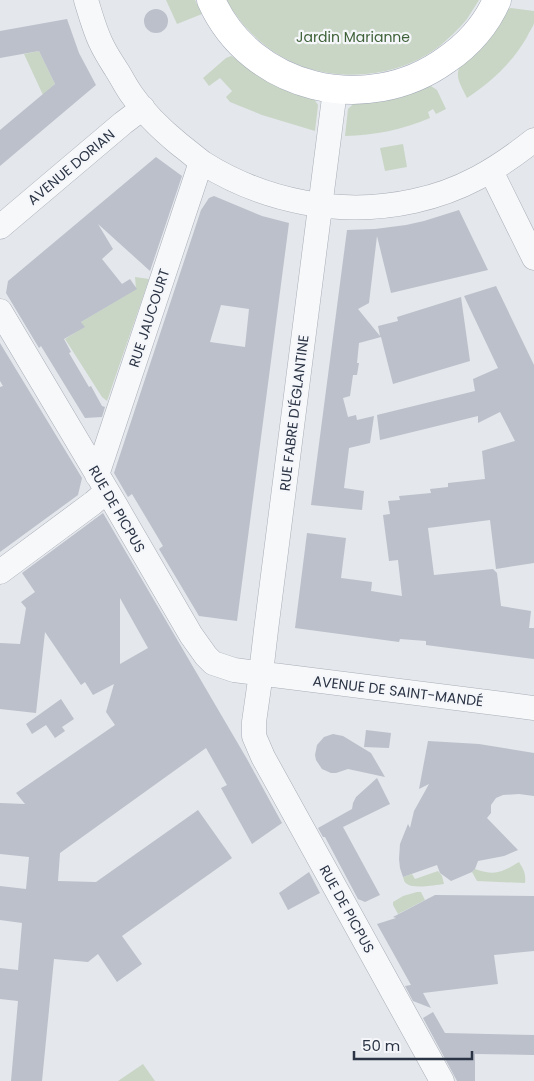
<svg xmlns="http://www.w3.org/2000/svg" width="534" height="1081" font-family="Poppins,sans-serif">
  <style>
    .green { fill: #c9d6c5 }
    .building { fill: #bbc0ca; fill-rule: evenodd }
    .lines { fill: none; stroke-linecap: round; stroke-linejoin: round }
    .minor-casing { stroke: #a9aeb7; stroke-width: 25 }
    .major-casing { stroke: #a3abb8; stroke-width: 29 }
    .minor { stroke: #f7f8fa; stroke-width: 24 }
    .major { stroke: #fff; stroke-width: 28 }
    .labels { text-anchor: middle; dominant-baseline: central; stroke-width: 4.5; stroke-linejoin: round; paint-order: stroke }
    .park-label { font-size: 14px; fill: #3f6138; stroke: #f4f6f9 }
    .street-label { font-size: 14px; fill: #2b3445; stroke: #f4f6f9 }
  </style>
  <rect width="100%" height="100%" fill="#e4e7ec"/>
  <path class="green" d="M 166,0 L 195,0 L 202,14 L 177,24 Z
    M 226,0 L 479,0 C 475,6 471,13 467,19 C 460,28 445,42 437,48 C 388,84 313,84 266,46 C 249,33 237,18 226,0 Z
    M 511,8 L 534,11 C 534,15 534,19 534,23 C 533,27 529,32 527,37 C 512,63 491,82 467,98 C 462,87 454,77 460,66 L 496,28 L 508,9 Z
    M 39,51 L 55,84 L 43,95 L 24,54 Z
    M 231,56 L 233,57 L 261,77 L 287,90 L 314,99 L 318,105 L 315,131 L 262,115 L 230,102 L 226,97 L 232,91 L 220,78 L 209,86 L 203,78 L 226,58 Z
    M 431,86 L 437,90 L 446,109 L 436,114 L 433,109 L 428,112 L 430,118 C 401,130 376,135 345,136 L 348,109 L 353,104 L 379,101 L 400,97 L 427,87 Z
    M 403,144 L 407,167 L 385,171 L 380,148 Z
    M 135,277 L 149,279 L 107,401 L 102,397 L 65,339 L 84,327 L 81,322 L 136,289 Z
    M 519,862 C 524,870 526,874 525,883 L 477,881 L 472,872 L 475,869 C 495,876 501,873 519,862 Z
    M 438,871 L 442,876 L 444,884 C 436,885 414,889 407,884 C 404,882 404,880 403,877 L 412,874 L 415,879 Z
    M 417,892 L 421,892 L 425,900 L 398,914 L 393,905 L 393,902 L 403,896 Z
    M 143,1064 L 155,1081 L 118,1081 Z"/>
  <path class="building" d="M144 21a12 12 0 1 1 24 0a12 12 0 1 1-24 0Z
    M 67,19 L 79,53 L 96,85 L 0,166 L 0,130 L 55,84 L 39,51 L 0,58 L 0,31 Z
    M 156,157 L 182,176 L 150,271 L 98,224 L 113,249 L 102,259 L 122,284 L 130,279 L 137,289 L 81,322 L 85,327 L 64,339 L 71,352 L 69,353 L 89,387 L 91,386 L 102,406 L 105,407 L 102,417 L 85,418 L 41,346 L 39,348 L 6,293 L 8,281 Z
    M 214,196 L 262,216 L 289,223 L 237,621 L 199,616 L 159,549 L 163,546 L 132,494 L 128,497 L 114,473 L 201,210 L 209,198 ZM 221,305 L 249,309 L 245,347 L 210,342 Z
    M 459,210 L 488,270 L 391,293 L 377,236 L 369,303 L 358,309 L 380,336 L 378,326 L 398,321 L 397,317 L 461,297 L 470,361 L 393,384 L 381,337 L 359,343 L 357,363 L 359,363 L 357,375 L 353,375 L 350,396 L 343,398 L 348,417 L 356,415 L 357,420 L 374,416 L 370,443 L 349,448 L 344,488 L 364,491 L 362,510 L 311,505 L 347,230 L 375,229 L 406,225 L 424,221 Z
    M 496,286 L 534,365 L 534,563 L 496,569 L 490,520 L 428,528 L 434,575 L 493,569 L 497,573 L 501,606 L 531,611 L 529,628 L 534,628 L 534,659 L 426,645 L 426,641 L 400,639 L 399,642 L 295,628 L 307,533 L 346,538 L 341,578 L 372,582 L 371,591 L 402,596 L 398,560 L 389,561 L 383,515 L 390,514 L 388,501 L 400,500 L 399,496 L 431,493 L 430,489 L 448,487 L 448,483 L 485,479 L 482,451 L 515,441 L 500,412 L 478,423 L 478,416 L 380,440 L 377,415 L 475,391 L 473,379 L 498,368 L 464,296 Z
    M 0,343 L 82,478 L 78,495 L 0,552 L 0,387 L 3,386 L 0,381 Z
    M 103,513 L 247,759 L 282,823 L 252,844 L 221,788 L 227,785 L 206,748 L 60,853 L 58,881 L 96,882 L 198,810 L 232,858 L 122,936 L 142,964 L 117,982 L 98,954 L 88,962 L 54,959 L 42,1081 L 11,1081 L 18,1001 L 0,999 L 0,968 L 18,970 L 22,923 L 0,920 L 0,886 L 26,889 L 29,857 L 0,854 L 0,803 L 25,804 L 16,793 L 115,725 L 106,712 L 114,684 L 93,695 L 85,682 L 81,685 L 45,632 L 36,713 L 0,709 L 0,643 L 20,644 L 26,608 L 21,602 L 35,592 L 22,573 ZM 120,598 L 148,648 L 120,664 Z
    M 61,699 L 74,719 L 62,727 L 65,731 L 55,738 L 46,725 L 32,734 L 26,724 Z
    M 366,730 L 391,733 L 389,748 L 364,747 Z
    M 333,734 L 343,736 L 371,753 L 385,777 L 348,769 L 336,773 L 331,773 L 322,769 L 316,760 L 315,755 L 317,745 L 324,737 Z
    M 428,741 L 479,744 L 534,753 L 534,796 L 519,794 L 503,795 L 496,798 L 491,805 L 491,813 L 487,818 L 518,850 L 504,856 L 478,861 L 475,869 L 472,872 L 451,881 L 440,873 L 437,865 L 403,877 L 400,868 L 399,859 L 400,844 L 408,824 L 410,828 L 414,811 L 429,784 L 419,789 Z
    M 377,778 L 390,804 L 343,827 L 380,895 L 365,902 L 358,899 L 325,837 L 323,837 L 318,828 L 352,809 L 353,803 L 356,797 Z
    M 309,872 L 320,893 L 288,910 L 279,893 Z
    M 435,895 L 534,896 L 534,951 L 494,955 L 498,984 L 423,993 L 431,1008 L 413,1001 L 405,986 L 411,985 L 377,924 L 396,918 L 393,917 Z
    M 433,1012 L 445,1033 L 534,1035 L 534,1055 L 475,1054 L 475,1081 L 457,1081 L 423,1018 Z"/>
  <g class="lines">
    <defs>
      <path id="minor" d="M 86,0 C 90,13 95,31 101,43 C 105,52 111,61 116,69 C 122,78 126,87 132,95 C 145,114 162,130 179,144 C 187,150 195,157 203,163 C 265,202 342,217 414,201 C 461,191 496,170 534,140
        M 335,90 L 266,630 L 261,673 L 254,722 L 254,736 L 263,757 L 442,1081
        M 491,171 L 534,258
        M 0,227 L 123,123 L 143,108
        M 0,311 L 116,506 L 191,635 L 206,656 L 213,663 L 234,670 L 534,708
        M 97,475 L 201,162
        M 0,572 L 93,503 L 107,491"/>
      <path id="major" d="M 211,0 C 251,90 367,117 446,60 C 468,45 486,25 497,0"/>
    </defs>
    <use href="#minor" class="minor-casing"/>
    <use href="#major" class="major-casing"/>
    <use href="#minor" class="minor"/>
    <use href="#major" class="major"/>
  </g>
  <g class="labels">
    <g class="park-label">
      <text x="353" y="37">Jardin Marianne</text>
    </g>
    <g class="street-label">
      <text transform="translate(71 167) rotate(-40)">AVENUE DORIAN</text>
      <text transform="translate(149 318) rotate(-72)">RUE JAUCOURT</text>
      <text transform="translate(294 413) rotate(-83)">RUE FABRE D'ÉGLANTINE</text>
      <text transform="translate(117 509) rotate(60)">RUE DE PICPUS</text>
      <text transform="translate(398 691) rotate(7)">AVENUE DE SAINT-MANDÉ</text>
      <text transform="translate(347 909) rotate(61)">RUE DE PICPUS</text>
    </g>
  </g>
  <path d="M354 1051v8h118v-8" fill="none" stroke="#2b3445" stroke-width="2.5"/>
  <text x="362" y="1051" font-size="15" fill="#2b3445" stroke="#f4f6f9" stroke-width="4" paint-order="stroke">50 m</text>
</svg>
